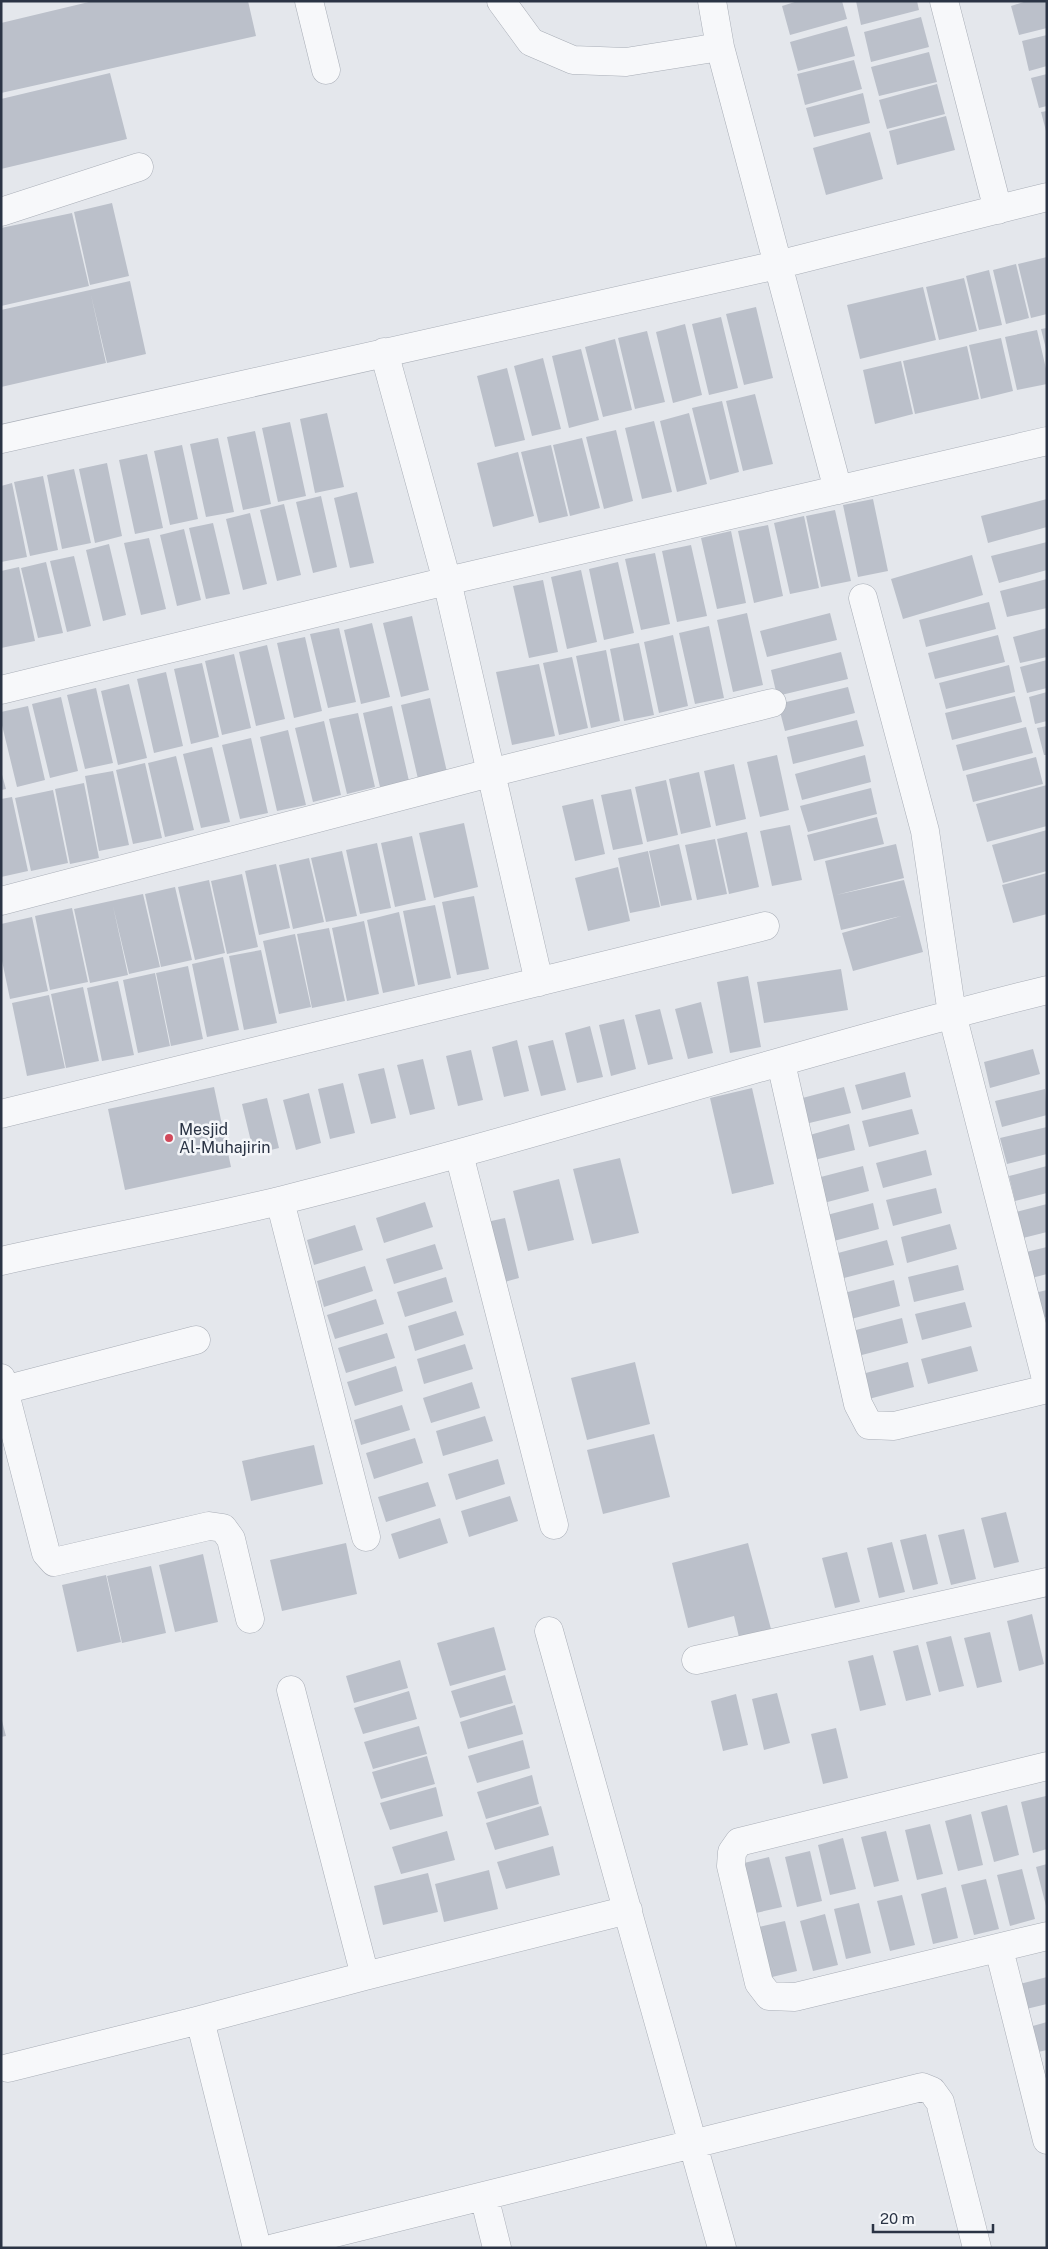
<svg xmlns="http://www.w3.org/2000/svg" width="1048" height="2249" font-family="'Public Sans',sans-serif">
  <style>
    .building { fill: #bbc0ca }
    .lines { fill: none; stroke-linecap: round; stroke-linejoin: round }
    .minor-casing { stroke: #a9aeb7; stroke-width: 29 }
    .minor { stroke: #f7f8fa; stroke-width: 28 }
    .poi-dot { fill: #d1495b; stroke: #f4f6f9; stroke-width: 2 }
    .labels { text-anchor: middle; dominant-baseline: central; stroke-width: 5; stroke-linejoin: round; paint-order: stroke }
    .poi-label { font-size: 16px; fill: #2b3445; stroke: #f4f6f9; text-anchor: start }
  </style>
  <rect width="100%" height="100%" fill="#e4e7ec"/>
  <path class="building" d="M 93,1 L 248,1 L 256,36 L 1,93 L 1,23 Z
    M 798,1 L 842,1 L 847,19 L 790,35 L 782,6 Z
    M 856,1 L 917,1 L 919,10 L 861,25 Z
    M 1027,1 L 1047,1 L 1047,28 L 1019,35 L 1011,6 Z
    M 921,17 L 929,47 L 871,62 L 864,32 Z
    M 847,26 L 855,56 L 798,71 L 790,42 Z
    M 1047,35 L 1047,66 L 1029,71 L 1022,41 Z
    M 929,52 L 937,82 L 879,96 L 871,67 Z
    M 854,60 L 862,89 L 805,105 L 797,74 Z
    M 110,73 L 127,139 L 1,169 L 1,99 Z
    M 1047,74 L 1047,106 L 1039,108 L 1031,78 Z
    M 937,84 L 945,114 L 887,129 L 879,100 Z
    M 863,93 L 870,123 L 814,137 L 806,108 Z
    M 1047,111 L 1047,131 L 1046,131 L 1041,112 Z
    M 946,116 L 955,150 L 897,165 L 889,131 Z
    M 870,132 L 883,179 L 826,195 L 813,148 Z
    M 112,203 L 129,276 L 90,285 L 74,212 Z
    M 72,213 L 89,286 L 1,306 L 1,228 Z
    M 1047,257 L 1047,314 L 1031,318 L 1018,264 Z
    M 1016,264 L 1029,318 L 1006,324 L 993,270 Z
    M 989,270 L 1002,325 L 979,330 L 966,276 Z
    M 964,278 L 977,331 L 939,340 L 926,287 Z
    M 130,281 L 146,354 L 107,363 L 91,295 L 106,363 L 1,387 L 1,310 Z
    M 923,287 L 936,340 L 860,359 L 847,305 Z
    M 756,307 L 773,378 L 744,385 L 726,314 Z
    M 721,317 L 738,388 L 709,395 L 692,324 Z
    M 685,324 L 702,395 L 673,403 L 656,332 Z
    M 1047,328 L 1047,349 L 1046,349 L 1041,329 Z
    M 1037,330 L 1047,373 L 1047,384 L 1017,390 L 1005,337 Z
    M 647,331 L 665,402 L 635,409 L 618,338 Z
    M 1001,338 L 1013,391 L 981,399 L 969,345 Z
    M 615,339 L 632,410 L 603,417 L 585,347 Z
    M 967,346 L 979,399 L 915,414 L 903,361 Z
    M 581,349 L 599,420 L 569,428 L 552,356 Z
    M 543,358 L 561,429 L 532,436 L 514,366 Z
    M 901,361 L 913,414 L 875,424 L 863,370 Z
    M 507,368 L 525,440 L 495,447 L 477,376 Z
    M 755,394 L 773,464 L 743,471 L 726,401 Z
    M 722,401 L 739,472 L 710,480 L 692,408 Z
    M 327,413 L 344,487 L 315,493 L 300,419 Z
    M 689,413 L 707,484 L 677,492 L 660,421 Z
    M 654,421 L 672,492 L 642,499 L 625,428 Z
    M 290,422 L 306,496 L 278,502 L 262,428 Z
    M 616,430 L 633,501 L 604,509 L 586,437 Z
    M 255,431 L 271,504 L 243,510 L 227,437 Z
    M 218,438 L 234,512 L 206,517 L 190,444 Z
    M 582,438 L 600,508 L 570,516 L 553,445 Z
    M 182,445 L 198,519 L 170,525 L 154,451 Z
    M 551,445 L 568,516 L 539,523 L 521,452 Z
    M 518,452 L 534,516 L 493,527 L 477,463 Z
    M 147,454 L 163,528 L 135,534 L 119,460 Z
    M 107,463 L 122,536 L 95,543 L 79,469 Z
    M 74,469 L 91,543 L 62,549 L 47,475 Z
    M 43,476 L 58,550 L 30,556 L 14,482 Z
    M 12,483 L 27,557 L 1,562 L 1,486 Z
    M 357,492 L 374,563 L 350,568 L 334,498 Z
    M 321,496 L 337,567 L 313,573 L 296,502 Z
    M 873,499 L 888,571 L 858,577 L 843,505 Z
    M 1047,499 L 1047,527 L 988,543 L 981,516 Z
    M 284,504 L 301,575 L 277,581 L 260,510 Z
    M 835,510 L 851,581 L 821,587 L 806,516 Z
    M 250,513 L 267,584 L 243,590 L 226,519 Z
    M 804,516 L 819,588 L 790,594 L 774,523 Z
    M 213,523 L 230,594 L 206,599 L 189,528 Z
    M 768,525 L 783,596 L 754,603 L 738,531 Z
    M 184,529 L 201,600 L 177,606 L 160,535 Z
    M 731,531 L 746,603 L 717,609 L 701,538 Z
    M 149,538 L 166,609 L 141,615 L 124,543 Z
    M 1047,542 L 1047,570 L 999,583 L 991,556 Z
    M 109,544 L 126,615 L 103,621 L 86,550 Z
    M 691,545 L 707,616 L 677,622 L 662,551 Z
    M 655,553 L 670,624 L 641,630 L 625,559 Z
    M 972,555 L 983,595 L 903,619 L 891,579 Z
    M 74,556 L 91,626 L 67,632 L 50,561 Z
    M 46,562 L 63,633 L 38,638 L 21,568 Z
    M 618,562 L 634,633 L 604,640 L 589,569 Z
    M 19,567 L 35,641 L 1,648 L 1,571 Z
    M 581,570 L 597,642 L 567,649 L 551,577 Z
    M 1047,579 L 1047,608 L 1007,617 L 1000,591 Z
    M 543,580 L 558,652 L 529,658 L 513,586 Z
    M 989,602 L 996,629 L 926,647 L 919,620 Z
    M 747,613 L 763,685 L 733,692 L 717,620 Z
    M 830,613 L 837,640 L 767,657 L 760,631 Z
    M 412,616 L 429,690 L 401,697 L 383,623 Z
    M 372,623 L 390,697 L 361,704 L 344,630 Z
    M 709,626 L 724,698 L 695,704 L 679,633 Z
    M 339,628 L 356,702 L 328,708 L 310,634 Z
    M 1047,628 L 1047,657 L 1020,663 L 1013,637 Z
    M 673,635 L 688,706 L 659,713 L 644,642 Z
    M 998,635 L 1005,662 L 935,679 L 928,653 Z
    M 305,637 L 322,711 L 294,718 L 277,643 Z
    M 639,643 L 654,715 L 624,721 L 610,649 Z
    M 267,645 L 285,719 L 256,726 L 239,652 Z
    M 606,650 L 620,721 L 591,728 L 576,656 Z
    M 841,652 L 848,679 L 777,696 L 771,670 Z
    M 234,654 L 251,728 L 222,735 L 205,661 Z
    M 572,657 L 588,728 L 559,735 L 543,663 Z
    M 1047,660 L 1047,688 L 1027,693 L 1020,667 Z
    M 202,663 L 219,737 L 191,744 L 174,669 Z
    M 539,664 L 555,736 L 512,745 L 496,672 Z
    M 1009,665 L 1015,692 L 946,709 L 939,683 Z
    M 166,672 L 183,746 L 154,753 L 137,679 Z
    M 129,684 L 147,758 L 118,765 L 101,691 Z
    M 848,687 L 855,713 L 785,731 L 778,704 Z
    M 96,688 L 113,763 L 85,769 L 67,695 Z
    M 1047,692 L 1047,721 L 1035,724 L 1029,697 Z
    M 1015,696 L 1022,722 L 952,740 L 945,713 Z
    M 61,697 L 78,771 L 50,778 L 32,704 Z
    M 430,698 L 447,772 L 418,779 L 401,705 Z
    M 28,706 L 45,780 L 17,787 L 1,721 L 1,712 Z
    M 392,706 L 409,781 L 380,787 L 363,713 Z
    M 358,713 L 375,787 L 347,794 L 329,719 Z
    M 857,720 L 864,746 L 793,764 L 787,737 Z
    M 324,721 L 341,795 L 313,802 L 295,728 Z
    M 1047,726 L 1047,755 L 1044,755 L 1037,728 Z
    M 1026,727 L 1033,753 L 963,771 L 956,745 Z
    M 288,730 L 306,805 L 277,811 L 260,737 Z
    M 251,738 L 268,813 L 240,819 L 222,745 Z
    M 212,747 L 230,822 L 201,828 L 183,754 Z
    M 777,755 L 789,810 L 760,817 L 747,762 Z
    M 865,755 L 871,782 L 802,800 L 795,774 Z
    M 176,756 L 194,830 L 165,837 L 148,763 Z
    M 1036,757 L 1043,784 L 973,802 L 966,775 Z
    M 145,763 L 162,838 L 133,844 L 116,770 Z
    M 734,764 L 746,819 L 716,826 L 704,771 Z
    M 1,771 L 6,789 L 1,790 Z
    M 113,771 L 129,845 L 99,851 L 85,776 Z
    M 699,772 L 711,827 L 681,834 L 669,779 Z
    M 666,780 L 678,835 L 647,842 L 635,787 Z
    M 84,783 L 99,858 L 70,864 L 55,789 Z
    M 1047,785 L 1047,826 L 987,842 L 976,804 Z
    M 871,788 L 877,814 L 808,832 L 800,806 Z
    M 631,789 L 643,844 L 613,850 L 601,795 Z
    M 53,790 L 68,863 L 31,871 L 15,798 Z
    M 12,797 L 28,871 L 1,877 L 1,799 Z
    M 593,799 L 605,854 L 575,861 L 562,806 Z
    M 877,817 L 884,844 L 814,861 L 807,835 Z
    M 464,823 L 478,887 L 434,898 L 419,833 Z
    M 790,825 L 802,880 L 772,886 L 760,831 Z
    M 1047,830 L 1047,871 L 1003,883 L 992,845 Z
    M 747,832 L 759,887 L 729,894 L 717,839 Z
    M 412,836 L 426,900 L 395,907 L 381,843 Z
    M 715,839 L 727,894 L 697,900 L 685,845 Z
    M 377,843 L 391,908 L 360,914 L 346,850 Z
    M 679,844 L 692,900 L 661,906 L 649,851 Z
    M 896,844 L 904,878 L 836,895 L 904,880 L 923,952 L 853,971 L 842,933 L 901,916 L 841,930 L 825,861 Z
    M 342,851 L 357,916 L 326,922 L 311,858 Z
    M 648,851 L 660,907 L 630,913 L 618,858 Z
    M 309,858 L 324,922 L 293,929 L 279,865 Z
    M 276,864 L 290,928 L 259,935 L 245,871 Z
    M 618,867 L 630,921 L 588,931 L 575,878 Z
    M 1047,873 L 1047,914 L 1013,923 L 1002,885 Z
    M 242,874 L 258,947 L 227,954 L 211,881 Z
    M 209,880 L 225,953 L 195,960 L 178,887 Z
    M 175,887 L 192,960 L 161,967 L 145,894 Z
    M 143,894 L 160,967 L 129,974 L 113,906 L 128,975 L 90,983 L 74,909 Z
    M 474,896 L 489,969 L 457,975 L 442,902 Z
    M 435,905 L 451,978 L 418,985 L 403,911 Z
    M 72,908 L 88,982 L 50,990 L 35,916 Z
    M 399,912 L 415,986 L 383,993 L 367,920 Z
    M 32,917 L 48,991 L 10,999 L 1,956 L 1,924 Z
    M 364,921 L 379,994 L 347,1001 L 332,928 Z
    M 329,928 L 345,1001 L 312,1008 L 297,934 Z
    M 295,934 L 311,1007 L 279,1014 L 263,941 Z
    M 261,950 L 277,1023 L 244,1030 L 229,956 Z
    M 223,957 L 239,1030 L 207,1037 L 192,964 Z
    M 188,966 L 203,1039 L 171,1046 L 156,973 Z
    M 841,969 L 848,1010 L 764,1023 L 757,982 Z
    M 155,973 L 170,1046 L 138,1053 L 123,980 Z
    M 748,976 L 761,1047 L 730,1053 L 717,982 Z
    M 118,981 L 134,1055 L 102,1061 L 87,988 Z
    M 83,987 L 99,1061 L 66,1068 L 51,994 Z
    M 49,995 L 65,1068 L 27,1076 L 12,1003 Z
    M 701,1002 L 713,1053 L 688,1059 L 675,1009 Z
    M 660,1009 L 673,1059 L 648,1065 L 635,1015 Z
    M 624,1019 L 636,1069 L 611,1076 L 599,1025 Z
    M 590,1026 L 603,1077 L 577,1083 L 565,1033 Z
    M 517,1040 L 529,1091 L 504,1097 L 492,1047 Z
    M 553,1040 L 566,1090 L 541,1096 L 528,1046 Z
    M 1033,1049 L 1040,1074 L 990,1088 L 984,1062 Z
    M 471,1050 L 483,1100 L 458,1106 L 446,1056 Z
    M 423,1059 L 435,1109 L 410,1115 L 397,1065 Z
    M 384,1068 L 396,1118 L 371,1124 L 358,1074 Z
    M 905,1072 L 911,1097 L 862,1110 L 855,1085 Z
    M 343,1083 L 355,1133 L 330,1139 L 318,1089 Z
    M 214,1087 L 231,1167 L 125,1190 L 108,1109 Z
    M 844,1087 L 851,1113 L 801,1125 L 795,1100 Z
    M 752,1088 L 774,1184 L 732,1194 L 710,1098 Z
    M 1045,1089 L 1047,1115 L 1002,1127 L 995,1101 Z
    M 309,1093 L 321,1143 L 296,1150 L 283,1100 Z
    M 267,1098 L 279,1148 L 254,1154 L 242,1104 Z
    M 912,1109 L 919,1134 L 869,1147 L 862,1121 Z
    M 849,1124 L 855,1150 L 806,1162 L 799,1138 Z
    M 1047,1127 L 1047,1154 L 1007,1164 L 1000,1138 Z
    M 926,1150 L 932,1175 L 883,1188 L 876,1163 Z
    M 620,1158 L 639,1233 L 592,1244 L 573,1169 Z
    M 863,1166 L 869,1191 L 820,1204 L 813,1179 Z
    M 1047,1166 L 1047,1193 L 1015,1201 L 1009,1176 Z
    M 559,1179 L 574,1240 L 528,1251 L 513,1191 Z
    M 936,1188 L 942,1213 L 893,1226 L 886,1200 Z
    M 425,1202 L 433,1227 L 384,1243 L 376,1218 Z
    M 873,1203 L 879,1229 L 830,1242 L 823,1216 Z
    M 1047,1204 L 1047,1232 L 1019,1239 L 1012,1213 Z
    M 505,1218 L 519,1278 L 497,1284 L 482,1223 Z
    M 950,1224 L 957,1249 L 907,1263 L 901,1237 Z
    M 355,1225 L 363,1250 L 314,1265 L 307,1240 Z
    M 887,1240 L 894,1265 L 844,1278 L 838,1253 Z
    M 435,1244 L 443,1269 L 394,1284 L 386,1259 Z
    M 1047,1247 L 1047,1274 L 1028,1279 L 1022,1253 Z
    M 958,1265 L 964,1290 L 914,1302 L 908,1277 Z
    M 365,1266 L 373,1291 L 324,1307 L 317,1281 Z
    M 446,1277 L 453,1302 L 405,1317 L 397,1292 Z
    M 894,1280 L 900,1306 L 851,1319 L 844,1293 Z
    M 1047,1290 L 1047,1317 L 1037,1319 L 1030,1294 Z
    M 376,1299 L 384,1324 L 335,1339 L 327,1315 Z
    M 965,1302 L 972,1327 L 922,1340 L 915,1314 Z
    M 456,1311 L 464,1335 L 415,1351 L 408,1326 Z
    M 902,1318 L 908,1343 L 858,1356 L 852,1331 Z
    M 387,1333 L 395,1358 L 346,1373 L 338,1348 Z
    M 465,1344 L 473,1369 L 424,1384 L 417,1359 Z
    M 971,1346 L 978,1371 L 928,1384 L 921,1359 Z
    M 635,1362 L 650,1424 L 587,1440 L 571,1378 Z
    M 908,1362 L 914,1387 L 865,1400 L 858,1375 Z
    M 396,1366 L 403,1391 L 355,1406 L 347,1382 Z
    M 472,1382 L 480,1408 L 431,1423 L 423,1398 Z
    M 402,1405 L 410,1430 L 361,1445 L 354,1420 Z
    M 485,1416 L 493,1441 L 443,1456 L 436,1431 Z
    M 654,1434 L 670,1497 L 603,1514 L 587,1450 Z
    M 415,1438 L 423,1463 L 374,1479 L 366,1453 Z
    M 314,1445 L 323,1484 L 251,1501 L 242,1461 Z
    M 498,1459 L 505,1484 L 456,1500 L 448,1474 Z
    M 428,1482 L 436,1506 L 386,1522 L 378,1497 Z
    M 510,1496 L 518,1521 L 469,1537 L 461,1511 Z
    M 1006,1512 L 1019,1562 L 994,1568 L 981,1518 Z
    M 440,1518 L 448,1543 L 399,1559 L 391,1534 Z
    M 964,1529 L 976,1579 L 951,1585 L 938,1535 Z
    M 926,1534 L 938,1584 L 913,1590 L 900,1540 Z
    M 892,1542 L 905,1592 L 879,1598 L 867,1548 Z
    M 346,1543 L 357,1594 L 282,1611 L 270,1560 Z
    M 748,1543 L 771,1629 L 739,1637 L 734,1616 L 688,1628 L 672,1563 Z
    M 847,1552 L 860,1602 L 835,1608 L 822,1558 Z
    M 203,1554 L 218,1622 L 175,1632 L 159,1565 Z
    M 151,1566 L 166,1633 L 122,1643 L 107,1576 Z
    M 106,1575 L 121,1642 L 77,1652 L 62,1585 Z
    M 1032,1614 L 1044,1664 L 1019,1671 L 1007,1621 Z
    M 494,1627 L 506,1670 L 450,1686 L 437,1643 Z
    M 990,1632 L 1002,1682 L 977,1688 L 964,1638 Z
    M 951,1636 L 964,1686 L 939,1692 L 926,1642 Z
    M 918,1645 L 931,1695 L 906,1701 L 893,1651 Z
    M 873,1655 L 886,1705 L 860,1711 L 848,1661 Z
    M 400,1660 L 408,1688 L 354,1703 L 346,1676 Z
    M 505,1675 L 513,1703 L 460,1718 L 451,1691 Z
    M 409,1691 L 417,1719 L 363,1734 L 354,1708 Z
    M 777,1693 L 790,1743 L 764,1750 L 752,1699 Z
    M 736,1694 L 748,1745 L 723,1751 L 711,1701 Z
    M 515,1705 L 523,1734 L 468,1749 L 460,1722 Z
    M 1,1717 L 6,1736 L 1,1737 Z
    M 419,1726 L 427,1754 L 373,1769 L 364,1742 Z
    M 836,1728 L 848,1778 L 823,1784 L 811,1734 Z
    M 523,1740 L 530,1768 L 477,1783 L 468,1756 Z
    M 427,1756 L 435,1784 L 381,1799 L 372,1772 Z
    M 532,1775 L 539,1804 L 486,1819 L 477,1792 Z
    M 436,1787 L 443,1816 L 390,1830 L 380,1803 Z
    M 1046,1796 L 1047,1849 L 1033,1853 L 1021,1802 Z
    M 1007,1805 L 1019,1855 L 994,1862 L 981,1812 Z
    M 541,1806 L 549,1835 L 495,1850 L 486,1823 Z
    M 971,1814 L 983,1865 L 958,1871 L 945,1821 Z
    M 930,1824 L 943,1874 L 917,1880 L 905,1830 Z
    M 447,1831 L 455,1860 L 401,1874 L 392,1847 Z
    M 886,1831 L 899,1881 L 874,1887 L 861,1837 Z
    M 843,1838 L 856,1889 L 830,1895 L 818,1845 Z
    M 553,1846 L 560,1875 L 506,1889 L 497,1862 Z
    M 810,1851 L 822,1901 L 797,1907 L 785,1857 Z
    M 769,1857 L 782,1907 L 756,1913 L 744,1863 Z
    M 1047,1864 L 1047,1905 L 1046,1906 L 1036,1867 Z
    M 1022,1869 L 1035,1919 L 1010,1926 L 997,1875 Z
    M 489,1870 L 498,1909 L 444,1922 L 435,1884 Z
    M 428,1873 L 438,1912 L 383,1925 L 374,1886 Z
    M 986,1879 L 999,1929 L 974,1935 L 961,1885 Z
    M 946,1887 L 958,1938 L 933,1944 L 921,1894 Z
    M 902,1895 L 915,1945 L 890,1951 L 877,1901 Z
    M 859,1903 L 871,1953 L 846,1959 L 834,1909 Z
    M 825,1914 L 838,1965 L 813,1971 L 800,1921 Z
    M 785,1921 L 797,1971 L 772,1977 L 759,1927 Z
    M 1047,1977 L 1047,2004 L 1018,2011 L 1012,1986 Z
    M 1047,2022 L 1047,2050 L 1029,2054 L 1022,2029 Z"/>
  <g class="lines">
    <defs>
      <path id="minor" d="M 309,1 L 326,70
        M 501,1 L 531,42 L 573,60 L 626,62 L 720,47 L 838,490
        M 712,1 L 720,47
        M 944,1 L 998,210
        M 1,212 L 139,167
        M 384,352 L 447,581 L 539,982
        M 1,439 L 777,265 L 1047,197
        M 863,598 L 925,831 L 952,1014 L 1047,1383
        M 1,690 L 447,581 L 1047,441
        M 1,901 L 490,773 L 772,703
        M 781,1063 L 858,1404 L 869,1425 L 894,1426 L 1047,1389
        M 1,1114 L 765,926
        M 459,1154 L 554,1525
        M 280,1201 L 366,1537
        M 1,1261 C 95,1240 190,1223 283,1200 C 539,1136 790,1054 1047,990
        M 1,1378 L 46,1553 L 54,1562 L 209,1526 L 223,1528 L 231,1539 L 250,1619
        M 4,1390 L 196,1340
        M 549,1631 L 722,2248
        M 696,1660 L 1047,1582
        M 291,1690 L 365,1976
        M 1047,1766 L 739,1842 L 732,1852 L 731,1866 L 759,1983 L 769,1996 L 795,1997 L 1047,1936
        M 999,1949 L 1047,2140
        M 200,2020 L 365,1976 L 628,1910
        M 8,2068 L 200,2020 L 257,2248
        M 484,2196 L 497,2248
        M 274,2248 L 922,2087 L 932,2091 L 940,2102 L 977,2248"/>
    </defs>
    <use href="#minor" class="minor-casing"/>
    <use href="#minor" class="minor"/>
  </g>
  <circle class="poi-dot" cx="169" cy="1138" r="5"/>
  <g class="labels">
    <g class="poi-label">
      <text x="179" y="1129">Mesjid<tspan x="179" dy="18">Al-Muhajirin</tspan></text>
    </g>
  </g>
  <rect width="1048" height="2249" fill="none" stroke="#2b3445" stroke-width="5"/>
  <path d="M873 2224v8h120v-8" fill="none" stroke="#2b3445" stroke-width="2.5"/>
  <text x="880" y="2224" font-size="15" fill="#2b3445" stroke="#f4f6f9" stroke-width="4" paint-order="stroke">20 m</text>
</svg>
